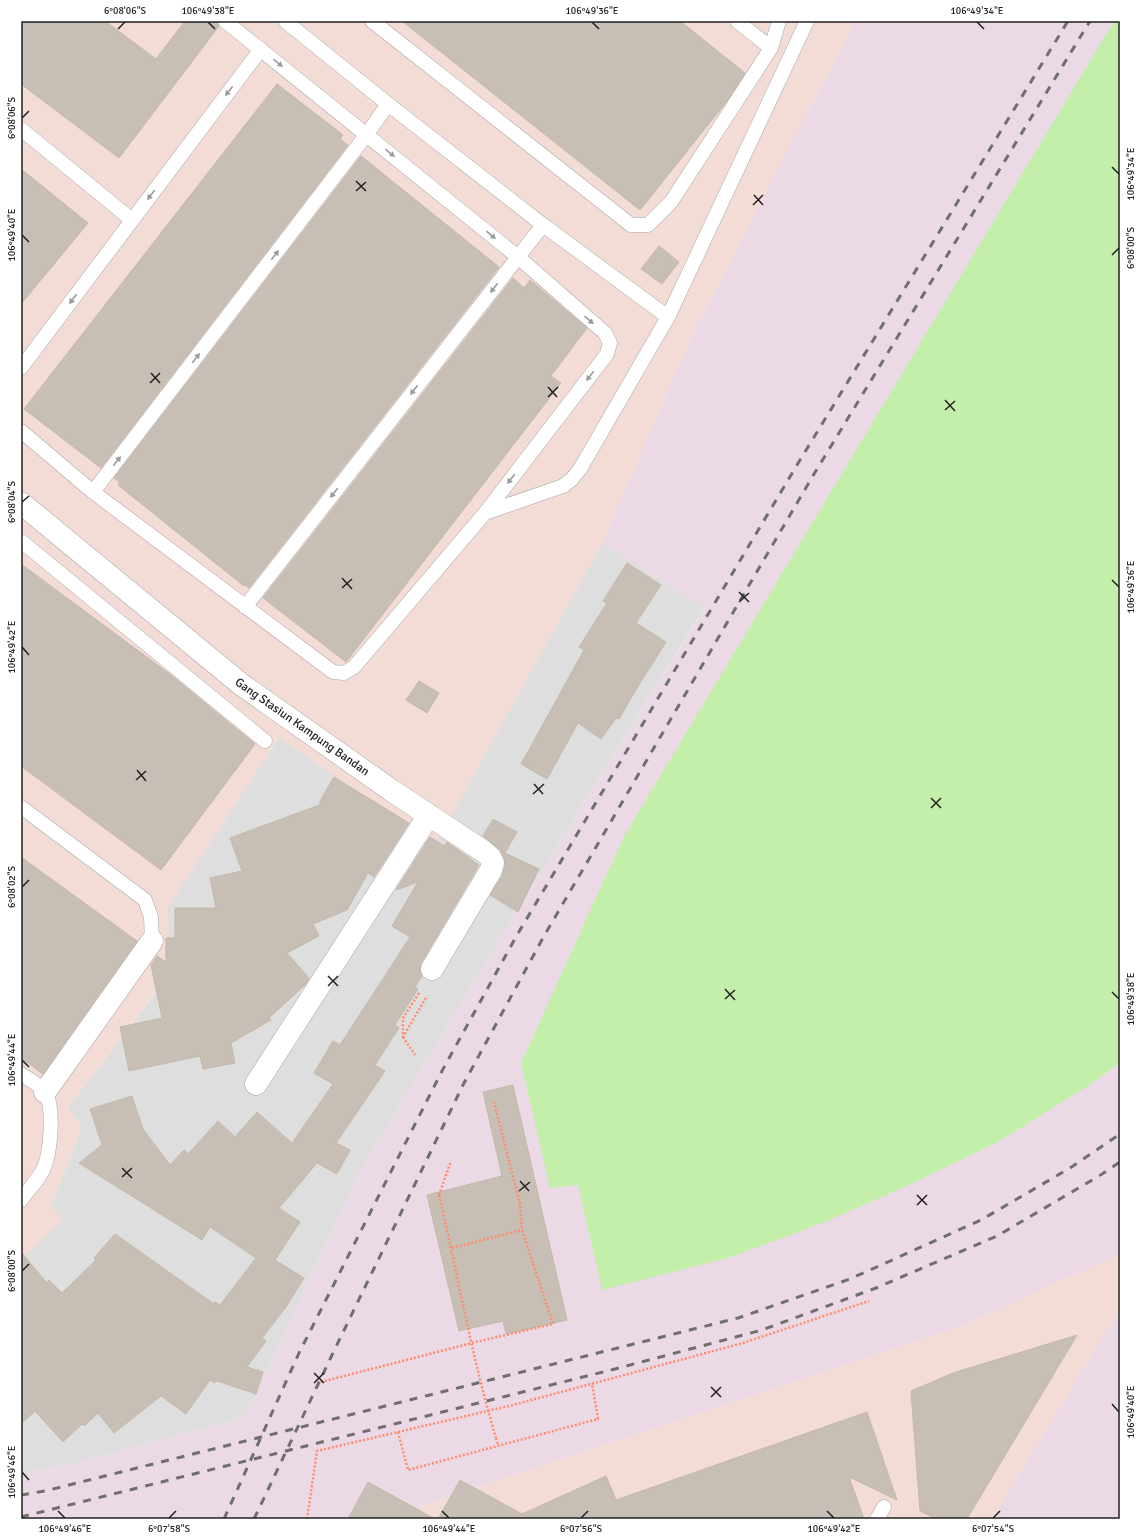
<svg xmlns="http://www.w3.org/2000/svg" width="1141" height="1540" font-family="Signika,sans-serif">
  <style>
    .residential { fill: #dfdede }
    .commercial { fill: #f3dbd6 }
    .industrial { fill: #ecd9e6 }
    .grass { fill: #c4efab }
    .building { fill: #c7bfb6; stroke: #c5b8a8 }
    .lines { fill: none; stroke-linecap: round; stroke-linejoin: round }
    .lane-casing { stroke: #a8a8a8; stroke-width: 15 }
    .street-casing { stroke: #a8a8a8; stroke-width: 23 }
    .path { stroke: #ff8b6b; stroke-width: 2.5; stroke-dasharray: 2 2; stroke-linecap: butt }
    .lane { stroke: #fff; stroke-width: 14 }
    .street { stroke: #fff; stroke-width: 22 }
    .rail { stroke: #6f6f6f; stroke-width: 3; stroke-dasharray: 8 8; stroke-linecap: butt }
    .path-bridge { stroke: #ff8b6b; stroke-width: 2.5; stroke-dasharray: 2 2; stroke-linecap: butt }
    .oneway { fill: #9b9b9b }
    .ticks { fill: none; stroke: #212121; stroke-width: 1.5 }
    .labels { text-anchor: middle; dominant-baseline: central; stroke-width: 3.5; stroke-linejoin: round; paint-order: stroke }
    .street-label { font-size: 12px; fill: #212121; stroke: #fff }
    .neatline { fill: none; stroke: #212121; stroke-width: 1.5 }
    .ticks-label { font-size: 10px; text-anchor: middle; fill: #212121 }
  </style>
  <rect width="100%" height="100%" fill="#f2f0e7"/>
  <path class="residential" d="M 602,543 L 705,607 L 489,957 L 360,1171 L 245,1417 L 77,1463 L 21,1474 L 21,1260 L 51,1206 L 82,1128 L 68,1107 L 170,974 L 167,907 L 280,736 L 434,846 Z"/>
  <path class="commercial" d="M 21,21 L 855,21 L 693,333 L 602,543 L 434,846 L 279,737 L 168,907 L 170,973 L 68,1107 L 82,1128 L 51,1206 L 63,1219 L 21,1260 Z
    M 1120,1254 L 1120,1308 L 992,1519 L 381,1519 L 957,1328 Z"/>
  <path class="industrial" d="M 855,21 L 1120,21 L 1120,1254 L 957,1328 L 381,1519 L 217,1519 L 217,1517 L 208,1519 L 21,1519 L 21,1474 L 77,1463 L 245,1417 L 360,1171 L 489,957 L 705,608 L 602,543 L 693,333 Z
    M 1120,1308 L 1120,1519 L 992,1519 Z"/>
  <path class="grass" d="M 1114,21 L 1120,21 L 1120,1063 L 1088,1086 L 998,1142 L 911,1184 L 825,1222 L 728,1258 L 602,1290 L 578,1185 L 550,1188 L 521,1063 L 624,836 Z"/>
  <path class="building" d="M 21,21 L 105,21 L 156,59 L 185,21 L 217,21 L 219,26 L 119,158 L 21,84 Z
    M 402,21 L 680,21 L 745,73 L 727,101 L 640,210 Z
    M 277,84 L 343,135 L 340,139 L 348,145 L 101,468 L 24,409 Z
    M 361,156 L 499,267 L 249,588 L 245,585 L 244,586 L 118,485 L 120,482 L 114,478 Z
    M 21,169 L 88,223 L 21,304 Z
    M 659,246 L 679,262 L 662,284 L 641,269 Z
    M 513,278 L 524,288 L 530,280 L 587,328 L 551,376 L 561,383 L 346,662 L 263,598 Z
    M 627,563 L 661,585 L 636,623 L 666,642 L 637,688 L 619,719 L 616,718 L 601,739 L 578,723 L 547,779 L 521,764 L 584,650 L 579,647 L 607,603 L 603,601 Z
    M 21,564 L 171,675 L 255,744 L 161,870 L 21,766 Z
    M 419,681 L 439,693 L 427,713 L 406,700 Z
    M 334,777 L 409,823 L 374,877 L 368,873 L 347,910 L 313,924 L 319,936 L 287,953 L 309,978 L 306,984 L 269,1018 L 271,1020 L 231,1043 L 235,1063 L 203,1069 L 200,1056 L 129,1071 L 120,1027 L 162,1018 L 151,965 L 157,956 L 166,962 L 166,938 L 175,938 L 175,908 L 216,908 L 210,878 L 242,871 L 230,838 L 322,804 L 319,803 Z
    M 493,819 L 517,832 L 505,853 L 539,869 L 518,912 L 490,895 L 502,876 L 505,866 L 504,858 L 501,851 L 483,836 Z
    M 430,837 L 444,846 L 447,842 L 479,865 L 421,963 L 420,969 L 422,976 L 415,987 L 418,989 L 395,1025 L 399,1028 L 375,1065 L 385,1071 L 336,1143 L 350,1150 L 337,1174 L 317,1163 L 279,1208 L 300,1222 L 275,1260 L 304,1278 L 286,1307 L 262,1338 L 266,1341 L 247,1367 L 263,1372 L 256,1394 L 217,1381 L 215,1383 L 210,1380 L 186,1414 L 161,1396 L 114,1433 L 98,1413 L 84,1426 L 82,1424 L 63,1442 L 35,1411 L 21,1424 L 21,1252 L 47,1283 L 49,1280 L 62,1293 L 96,1260 L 94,1258 L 115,1234 L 214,1304 L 215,1302 L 220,1305 L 256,1258 L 210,1227 L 202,1240 L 79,1163 L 102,1145 L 90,1109 L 132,1096 L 143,1129 L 170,1165 L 184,1150 L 188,1154 L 218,1121 L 235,1137 L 257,1112 L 292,1143 L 333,1084 L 314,1073 L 333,1041 L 340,1045 L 410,937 L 392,926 L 418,882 L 396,890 Z
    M 21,857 L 137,941 L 43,1074 L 21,1058 Z
    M 513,1085 L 567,1320 L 506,1334 L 503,1321 L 459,1331 L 427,1195 L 502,1176 L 483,1092 Z
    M 1077,1335 L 967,1519 L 937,1519 L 920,1511 L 911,1391 L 953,1373 Z
    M 867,1412 L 897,1500 L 849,1477 L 864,1519 L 438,1519 L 460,1480 L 522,1514 L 606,1476 L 616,1500 Z
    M 368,1482 L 435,1519 L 348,1519 Z"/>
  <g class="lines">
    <defs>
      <path id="lane" d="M 285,21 L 388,104 L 543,225 L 668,317
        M 372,21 L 631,225 L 648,225 L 671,202 L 771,48 L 779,21
        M 737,21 L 771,48
        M 21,129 L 132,220
        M 21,368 L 261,49
        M 21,431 L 93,492 L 333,672 L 344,673 L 354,667 L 485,513 L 607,354 L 610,343 L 605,333 L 518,257 L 225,21
        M 93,492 L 367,134 L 388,104
        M 485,513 L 563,486 L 572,479 L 580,469 L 668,317 L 807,21
        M 21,541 L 265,741
        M 245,607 L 543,225
        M 21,807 L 145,900 L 151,917 L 152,941
        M 21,1074 C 27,1078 43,1087 46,1093 C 54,1109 51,1153 43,1170 C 38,1180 28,1190 21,1200
        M 877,1519 L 884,1507"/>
      <path id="street" d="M 21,503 L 242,685 L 391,790 L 483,851 L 490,857 L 493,863 L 491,870 L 432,969
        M 256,1084 L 429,815
        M 45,1092 L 152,941"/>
    </defs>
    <use href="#lane" class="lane-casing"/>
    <use href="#street" class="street-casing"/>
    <path class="path" d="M 419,993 L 403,1018 L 403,1037 L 427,996
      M 403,1037 L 415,1055
      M 439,1195 L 451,1161
      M 452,1248 L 522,1230
      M 317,1383 L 476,1342 L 553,1324 L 522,1230 L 520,1204 L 494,1102
      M 398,1432 L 408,1470 L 598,1419 L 592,1383
      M 496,1438 L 498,1445
      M 307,1519 L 317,1451 L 513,1405 L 743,1343 L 869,1301"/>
    <use href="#lane" class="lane"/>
    <use href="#street" class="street"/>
    <path class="rail" d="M 21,1495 L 45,1491 L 738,1318 L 850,1279 L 981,1220 L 1070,1168 L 1120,1134
      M 21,1517 L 615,1369 L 762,1330 L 876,1288 L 997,1236 L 1099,1176 L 1120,1162
      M 224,1519 L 299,1353 L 442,1071 L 517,935 L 797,465 L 1068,21
      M 254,1519 L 332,1355 L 464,1083 L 544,936 L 814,474 L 1090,21"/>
    <path class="path-bridge" d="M 439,1195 C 458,1276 472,1358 496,1438"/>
  </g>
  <defs><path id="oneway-solid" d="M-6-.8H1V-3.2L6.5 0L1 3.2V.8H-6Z"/></defs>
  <g class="oneway">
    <use href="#oneway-solid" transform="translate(278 63) rotate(39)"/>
    <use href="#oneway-solid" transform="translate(229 91) rotate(127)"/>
    <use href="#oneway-solid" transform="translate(390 153) rotate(39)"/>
    <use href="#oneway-solid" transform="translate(151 195) rotate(127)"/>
    <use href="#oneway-solid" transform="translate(491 235) rotate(39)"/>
    <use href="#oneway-solid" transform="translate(275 255) rotate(-52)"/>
    <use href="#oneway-solid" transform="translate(494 288) rotate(128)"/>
    <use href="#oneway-solid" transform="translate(73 299) rotate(127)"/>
    <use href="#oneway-solid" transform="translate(589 320) rotate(41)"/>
    <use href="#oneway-solid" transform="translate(196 358) rotate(-52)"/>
    <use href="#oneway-solid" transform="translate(590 376) rotate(128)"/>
    <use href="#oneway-solid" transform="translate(414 390) rotate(128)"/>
    <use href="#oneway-solid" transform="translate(117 461) rotate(-52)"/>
    <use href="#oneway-solid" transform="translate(511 479) rotate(128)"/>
    <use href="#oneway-solid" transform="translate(334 493) rotate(128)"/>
  </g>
  <path class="ticks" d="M 208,22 L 215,29M 592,22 L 599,29M 977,22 L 984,29M 118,29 L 125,22M 22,118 L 29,111M 1112,167 L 1119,174M 356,181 L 366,191M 356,191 L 366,182M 754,195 L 763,205M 753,205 L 763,195M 22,235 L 29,242M 1112,255 L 1119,248M 151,373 L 160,383M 150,383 L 160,373M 548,387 L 557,397M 548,397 L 558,387M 945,400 L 955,411M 945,410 L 955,401M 22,502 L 29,496M 342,578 L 352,589M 1112,580 L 1119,587M 342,588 L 352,579M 739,592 L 749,602M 739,602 L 749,593M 22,647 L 29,655M 137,770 L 146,781M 136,780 L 146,771M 534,784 L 543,794M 533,794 L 544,784M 931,798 L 941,808M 931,808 L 941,798M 22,887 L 29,880M 328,976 L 338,986M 328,986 L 338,976M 725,989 L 735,1000M 1112,992 L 1119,999M 725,999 L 735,990M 22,1060 L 29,1067M 122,1168 L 132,1178M 122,1177 L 132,1168M 520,1181 L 529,1191M 519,1191 L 530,1182M 917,1195 L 927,1205M 917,1205 L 927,1195M 22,1271 L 29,1264M 314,1373 L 324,1383M 314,1383 L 324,1373M 711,1387 L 721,1397M 711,1397 L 721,1387M 1112,1404 L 1119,1412M 22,1472 L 29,1480M 58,1511 L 65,1518M 442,1511 L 449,1518M 827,1511 L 834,1518M 169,1518 L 176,1511M 581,1518 L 588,1511M 993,1518 L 1000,1511"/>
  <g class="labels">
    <g class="street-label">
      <text transform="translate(302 727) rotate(35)">Gang Stasiun Kampung Bandan</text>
    </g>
  </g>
  <rect width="1141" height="1540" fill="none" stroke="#ffffff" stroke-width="44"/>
  <rect x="22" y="22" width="1097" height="1496" class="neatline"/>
  <g class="ticks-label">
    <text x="125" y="14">6°08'06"S</text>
    <text x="208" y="14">106°49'38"E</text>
    <text x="592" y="14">106°49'36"E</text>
    <text x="977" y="14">106°49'34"E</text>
    <text transform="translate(11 118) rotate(-90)" y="4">6°08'06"S</text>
    <text transform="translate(1130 174) rotate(-90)" y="4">106°49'34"E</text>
    <text transform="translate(11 235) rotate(-90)" y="4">106°49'40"E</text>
    <text transform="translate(1130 248) rotate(-90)" y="4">6°08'00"S</text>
    <text transform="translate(11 502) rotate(-90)" y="4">6°08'04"S</text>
    <text transform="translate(1130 587) rotate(-90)" y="4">106°49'36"E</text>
    <text transform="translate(11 647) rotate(-90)" y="4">106°49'42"E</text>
    <text transform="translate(11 887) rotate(-90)" y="4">6°08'02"S</text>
    <text transform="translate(1130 999) rotate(-90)" y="4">106°49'38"E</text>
    <text transform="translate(11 1060) rotate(-90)" y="4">106°49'44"E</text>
    <text transform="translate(11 1271) rotate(-90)" y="4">6°08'00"S</text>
    <text transform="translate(1130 1412) rotate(-90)" y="4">106°49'40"E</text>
    <text transform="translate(11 1472) rotate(-90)" y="4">106°49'46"E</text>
    <text x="65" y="1532">106°49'46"E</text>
    <text x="169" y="1532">6°07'58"S</text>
    <text x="449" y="1532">106°49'44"E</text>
    <text x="581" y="1532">6°07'56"S</text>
    <text x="834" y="1532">106°49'42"E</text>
    <text x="993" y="1532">6°07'54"S</text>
  </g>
</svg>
